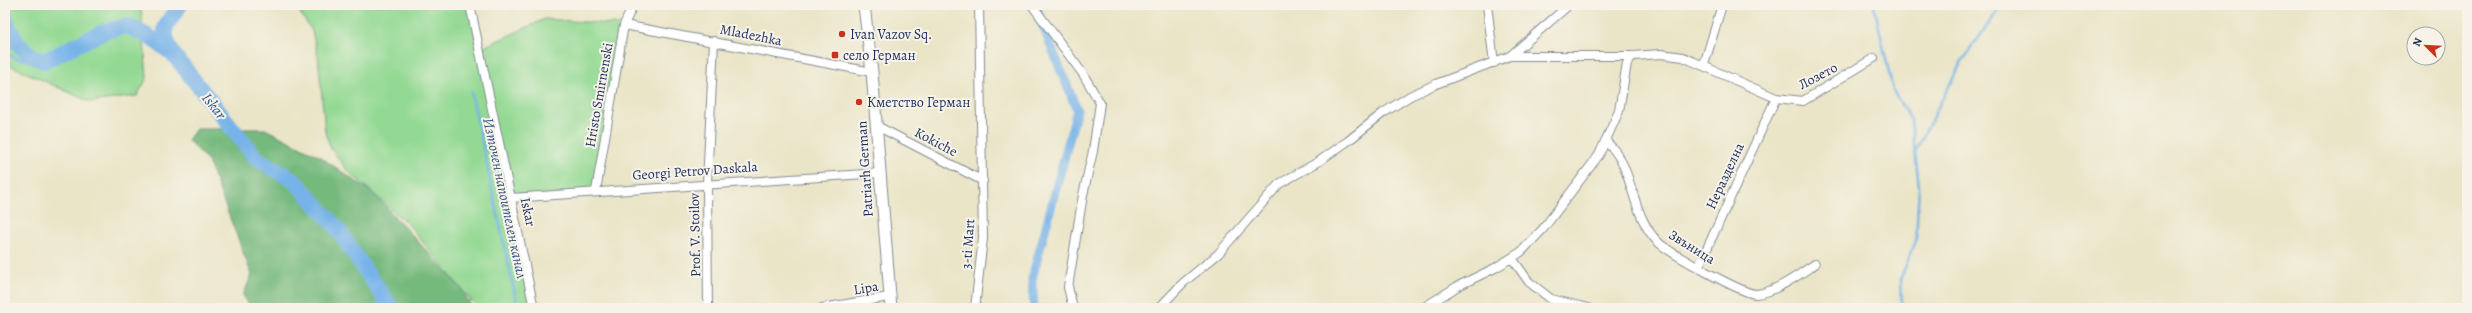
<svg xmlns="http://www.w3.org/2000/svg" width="2472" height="313" font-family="Alegreya,serif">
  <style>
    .green { fill: #93d993; stroke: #578478 }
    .forest { fill: #76b97d; stroke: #48746e }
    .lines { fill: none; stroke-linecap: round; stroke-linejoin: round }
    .stream { stroke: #77b3e9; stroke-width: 2.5 }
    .canal { stroke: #77b3e9; stroke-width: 9 }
    .river { stroke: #77b3e9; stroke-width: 16 }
    .street-casing { stroke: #828a92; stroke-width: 10 }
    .secondary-casing { stroke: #828a92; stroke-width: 13 }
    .street { stroke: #fff; stroke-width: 8 }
    .secondary { stroke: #fff; stroke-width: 11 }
    .poi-dot { fill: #c8321e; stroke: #f7f3e8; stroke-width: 1.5 }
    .labels { text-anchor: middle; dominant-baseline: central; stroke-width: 4; stroke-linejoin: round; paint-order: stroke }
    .poi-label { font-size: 14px; fill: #1b2f5e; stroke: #f7f3e8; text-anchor: start }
    .street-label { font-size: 14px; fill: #1b2f5e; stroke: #f7f3e8 }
    .water-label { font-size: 15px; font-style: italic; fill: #375788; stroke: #f7f3e8 }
  </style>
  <rect width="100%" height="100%" fill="#f7f3e8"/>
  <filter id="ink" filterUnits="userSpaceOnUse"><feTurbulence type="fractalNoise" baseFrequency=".025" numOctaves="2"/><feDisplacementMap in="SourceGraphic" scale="8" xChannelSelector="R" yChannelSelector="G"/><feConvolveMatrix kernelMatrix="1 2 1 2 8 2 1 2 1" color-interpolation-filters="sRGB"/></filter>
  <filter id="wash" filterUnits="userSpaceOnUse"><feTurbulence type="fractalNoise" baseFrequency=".012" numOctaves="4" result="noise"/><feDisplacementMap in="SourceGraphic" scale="16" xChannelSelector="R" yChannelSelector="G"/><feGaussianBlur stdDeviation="0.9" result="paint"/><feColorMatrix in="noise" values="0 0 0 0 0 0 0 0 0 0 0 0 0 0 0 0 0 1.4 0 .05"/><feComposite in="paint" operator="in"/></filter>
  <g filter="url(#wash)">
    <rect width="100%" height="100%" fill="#eae5c7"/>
    <path class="green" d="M 5,5 L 141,5 L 147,78 L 137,96 L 90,102 L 5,63 Z
      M 295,5 L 470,5 L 479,49 L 545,19 L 624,25 L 596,191 L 511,198 L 534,308 L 477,308 L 408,224 L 348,171 L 331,149 L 325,131 L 318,56 L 312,31 Z"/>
    <path class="forest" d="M 196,129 L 265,129 L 319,156 L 373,193 L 460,287 L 472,308 L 251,308 L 243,295 L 252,275 L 208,161 L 188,140 Z"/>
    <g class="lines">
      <path class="stream" d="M 1874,5 L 1893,91 L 1911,120 L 1919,186 L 1916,241 L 1901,277 L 1902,308
        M 5,53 L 18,59 L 44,61
        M 471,92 L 518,308
        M 1915,152 L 1962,61 L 2002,5"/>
      <path class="canal" d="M 1034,308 L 1032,279 L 1077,110 L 1038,14 L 1038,5"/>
      <path class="river" d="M 5,17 C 13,41 21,52 44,61 L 105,31 L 127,26 L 148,36 L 173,54 L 256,158 L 295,181 L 336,227 L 391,308
        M 172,53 C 159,23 165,30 180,5"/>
    </g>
  </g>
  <g filter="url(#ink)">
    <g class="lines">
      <defs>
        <path id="street" d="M 470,5 L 534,308
          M 1032,5 L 1083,74 L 1100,103 L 1093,151 L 1083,195 L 1068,287 L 1073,308
          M 1487,5 L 1494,63
          M 624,25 L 872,72
          M 1510,56 L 1633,56 L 1661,54 L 1683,57 L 1776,98 L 1803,101 L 1874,58
          M 1704,65 L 1722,5
          M 877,126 L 983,181
          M 1605,141 C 1630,160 1630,198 1645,224 C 1648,230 1653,237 1658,242 C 1668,252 1743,294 1756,294 C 1774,293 1800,274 1815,264
          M 596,191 L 624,25 L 633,5
          M 511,198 L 880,173
          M 1512,258 L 1529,282 L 1551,299 L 1588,308
          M 1699,266 L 1776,98
          M 708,308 L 707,183 L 714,41
          M 822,308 L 889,297
          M 975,308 L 983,238 L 979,5
          M 1159,308 L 1183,283 L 1218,254 L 1279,184 L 1318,162 L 1348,141 L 1383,113 L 1410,96 L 1436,84 L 1510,56 L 1569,5
          M 1423,308 L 1458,286 L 1495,268 L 1521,252 L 1543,229 L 1599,155 L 1619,111 L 1627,63 L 1633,56"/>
        <path id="secondary" d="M 864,5 L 872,72 L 891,308"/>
      </defs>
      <use href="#street" class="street-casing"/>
      <use href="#secondary" class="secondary-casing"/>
      <use href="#street" class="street"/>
      <use href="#secondary" class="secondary"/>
    </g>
  </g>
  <g class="poi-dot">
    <circle cx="842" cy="34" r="4"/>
    <rect x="831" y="51" width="8" height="8" rx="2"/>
    <circle cx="859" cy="102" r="4"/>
  </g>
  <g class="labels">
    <g class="poi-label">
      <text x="850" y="34">Ivan Vazov Sq.</text>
      <text x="843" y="55">село Герман</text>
      <text x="867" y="102">Кметство Герман</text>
    </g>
    <g class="street-label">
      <text transform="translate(751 35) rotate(11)">Mladezhka</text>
      <text transform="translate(1818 76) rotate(-28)">Лозето</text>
      <text transform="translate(599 95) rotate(-80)">Hristo Smirnenski</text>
      <text transform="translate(936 142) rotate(28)">Kokiche</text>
      <text transform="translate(865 169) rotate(-94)">Patriarh German</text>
      <text transform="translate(695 171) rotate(-4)">Georgi Petrov Daskala</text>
      <text transform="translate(1725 176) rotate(-65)">Неразделна</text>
      <text transform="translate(528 212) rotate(78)">Iskar</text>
      <text transform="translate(695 235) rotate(-91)">Prof. V. Stoilov</text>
      <text transform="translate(968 244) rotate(-86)">3-ti Mart</text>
      <text transform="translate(1692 247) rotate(32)">Звъница</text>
      <text transform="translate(866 288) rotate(-9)">Lipa</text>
    </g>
    <g class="water-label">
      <text transform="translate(214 106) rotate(51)">Iskar</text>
      <text transform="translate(505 198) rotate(78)">Източен напоителен канал</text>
    </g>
  </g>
  <rect width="2472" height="313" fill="none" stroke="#f7f3e8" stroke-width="20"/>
  <g transform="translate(2426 46) rotate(294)"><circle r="19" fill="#f7f3e8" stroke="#9fa5b1"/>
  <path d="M0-3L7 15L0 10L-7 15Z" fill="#c8321e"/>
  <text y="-6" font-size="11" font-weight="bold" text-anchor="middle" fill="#1b2f5e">N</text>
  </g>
</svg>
